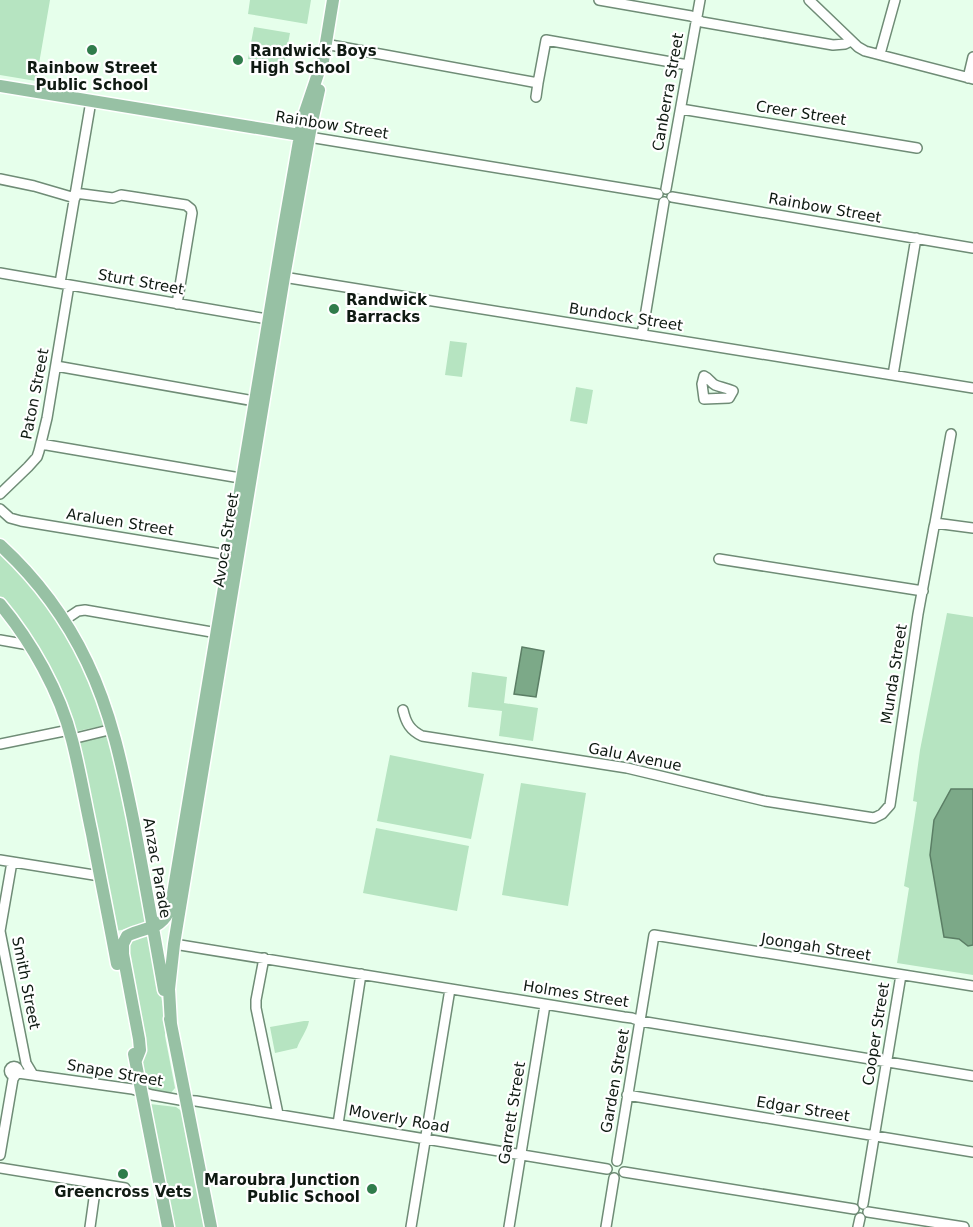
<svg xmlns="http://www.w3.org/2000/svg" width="973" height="1227" font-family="'DejaVu Sans',sans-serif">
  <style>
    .green { fill: #b6e4c1 }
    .water { fill: #7ca988; stroke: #5b7e65; stroke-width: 1.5 }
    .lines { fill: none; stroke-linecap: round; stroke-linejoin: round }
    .minor-casing { stroke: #6f8c76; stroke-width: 12 }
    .major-casing { stroke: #fff; stroke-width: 15 }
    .minor { stroke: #fff; stroke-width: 9 }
    .major { stroke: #97c1a4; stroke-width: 12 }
    .poi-dot { fill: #307c4b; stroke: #fff; stroke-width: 2 }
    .labels { text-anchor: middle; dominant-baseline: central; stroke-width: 4.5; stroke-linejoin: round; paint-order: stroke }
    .poi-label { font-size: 15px; font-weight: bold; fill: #0f1a12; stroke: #fff; text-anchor: start }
    .street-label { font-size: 15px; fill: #0f1a12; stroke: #fff }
  </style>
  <rect width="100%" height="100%" fill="#e6ffeb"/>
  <path class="green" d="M 0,0 L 50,0 L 36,81 L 0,75 Z
    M 250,0 L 311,0 L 307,24 L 248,14 Z
    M 254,27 L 290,33 L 284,65 L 248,59 Z
    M 450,341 L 467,343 L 462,377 L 445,375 Z
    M 576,387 L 593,390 L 587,424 L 570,421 Z
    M 0,550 L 45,601 L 81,660 L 106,725 L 73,732 L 16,620 L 0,597 Z
    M 947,613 L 973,617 L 973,975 L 897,963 L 909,888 L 904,886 L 917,802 L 913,801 L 920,750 Z
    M 472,672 L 507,677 L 504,703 L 538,708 L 533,741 L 499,736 L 502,711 L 468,707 Z
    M 106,736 L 115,752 L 147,925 L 116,931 L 77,743 Z
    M 390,755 L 484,774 L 471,839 L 377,821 Z
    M 521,783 L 586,793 L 568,906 L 502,895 Z
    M 376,828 L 469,846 L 457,911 L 363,893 Z
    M 147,934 L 150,937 L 166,1023 L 165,1036 L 175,1088 L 169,1095 C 164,1094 155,1094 150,1092 C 141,1086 142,1059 143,1050 L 126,955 L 129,941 Z
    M 304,1021 L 309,1021 C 307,1031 300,1039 297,1048 L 275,1053 L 270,1027 Z
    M 150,1104 L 176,1107 L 183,1112 L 205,1227 L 174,1227 Z"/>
  <path class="water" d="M 522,647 L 544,651 L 536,697 L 514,694 Z
    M 951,789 L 973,789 L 973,945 L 968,946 L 959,939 L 944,937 L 930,855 L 934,820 Z"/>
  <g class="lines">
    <defs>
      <path id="minor" d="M 599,0 L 691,16 L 702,22 L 833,45 L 845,44 L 851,41
        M 809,0 L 858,47 L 865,51 L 973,79
        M 325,44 L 538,83 L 546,40 L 688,65
        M 880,54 L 895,0
        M 968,78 L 973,57
        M 536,97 L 538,83
        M 681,109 L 917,148
        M 303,136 L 658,194
        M 0,179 L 34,186 L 75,198
        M 666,189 L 700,0
        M 75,193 L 113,198 L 121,195 L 186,205 L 191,209 L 192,213 L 177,304
        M 672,197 L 973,248
        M 0,273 L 273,320
        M 277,276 L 973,388
        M 60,283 L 91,101
        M 642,335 L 664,202
        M 56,366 L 260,402
        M 893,375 L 916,238
        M 704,376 C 709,378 711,383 715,385 C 720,387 726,388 733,391 L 729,398 L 704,399 L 702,384 Z
        M 41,444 L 246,479
        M 0,494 L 28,467 L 37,457 L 39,451 L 47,418 L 69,285
        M 0,509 L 10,518 L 21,521 L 234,556
        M 935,523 L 951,434
        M 719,559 L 923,591
        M 63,621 L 78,611 L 85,610 L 223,634
        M 0,640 L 29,645
        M 403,710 C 406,723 410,730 422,736 L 627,768 L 765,801 L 874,818 L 882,814 L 890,805 L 918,614 L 934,527 L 935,523 L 973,528
        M 72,739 L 113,729
        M 0,744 L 69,730
        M 0,860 L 100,876
        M 12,862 L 0,931 L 26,1063 L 32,1073
        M 174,944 L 624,1017 L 632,1018 L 640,1021 L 973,1076
        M 264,958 L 256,1000 L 256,1008 L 278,1114
        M9.5 1071a4.5 4.5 0 1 1 9 0a4.5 4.5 0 1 1-9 0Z
        M 18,1073 L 132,1089 L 152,1095 L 180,1100 L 196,1101 L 607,1169
        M 627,1095 L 973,1152
        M 338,1124 L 361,974
        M 0,1155 L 13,1079 L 15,1076
        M 617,1161 L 654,935 L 973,986
        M 0,1168 L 125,1188
        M 624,1172 L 854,1209
        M 863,1204 L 901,975
        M 868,1212 L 964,1227
        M 90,1227 L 96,1184
        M 411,1227 L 450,989
        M 509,1227 L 545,1005
        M 606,1227 L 614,1178
        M 858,1227 L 860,1218"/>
      <path id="major" d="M 322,67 L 333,0
        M 0,86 L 300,135
        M 0,545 C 35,577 66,618 87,662 C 111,712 122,765 133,819 C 144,876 154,933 164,990
        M 0,604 C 31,641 60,692 72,740 C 80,771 85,802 92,834 C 100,877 109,920 117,964
        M 170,1019 L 211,1227
        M 171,1024 L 169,989 L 174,944 L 284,277 L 311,126 L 319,90
        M 134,1054 L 168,1227
        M 136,1060 L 140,1050 L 139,1039 L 123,954 L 123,944 L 127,936 C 147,926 162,931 171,906 L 284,227 L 303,118 L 322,62"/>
    </defs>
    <use href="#minor" class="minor-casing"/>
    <use href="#major" class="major-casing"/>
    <use href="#minor" class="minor"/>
    <use href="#major" class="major"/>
  </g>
  <g class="poi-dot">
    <circle cx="92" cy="50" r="6"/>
    <circle cx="238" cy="60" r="6"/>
    <circle cx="334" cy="309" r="6"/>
    <circle cx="123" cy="1174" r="6"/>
    <circle cx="372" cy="1189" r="6"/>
  </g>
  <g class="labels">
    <g class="poi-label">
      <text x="250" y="51">Randwick Boys<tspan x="250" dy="17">High School</tspan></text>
      <text x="92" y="68" text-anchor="middle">Rainbow Street<tspan x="92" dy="17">Public School</tspan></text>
      <text x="346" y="300">Randwick<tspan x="346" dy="17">Barracks</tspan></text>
      <text x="360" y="1180" text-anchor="end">Maroubra Junction<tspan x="360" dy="17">Public School</tspan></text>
      <text x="123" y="1192" text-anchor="middle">Greencross Vets</text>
    </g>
    <g class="street-label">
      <text transform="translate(668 92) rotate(-80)">Canberra Street</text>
      <text transform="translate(801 113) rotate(9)">Creer Street</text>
      <text transform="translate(332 125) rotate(9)">Rainbow Street</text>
      <text transform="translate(825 208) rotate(10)">Rainbow Street</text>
      <text transform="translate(141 282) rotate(10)">Sturt Street</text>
      <text transform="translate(626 317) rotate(9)">Bundock Street</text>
      <text transform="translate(35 394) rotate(-79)">Paton Street</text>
      <text transform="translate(120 522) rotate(9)">Araluen Street</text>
      <text transform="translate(226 540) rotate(-81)">Avoca Street</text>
      <text transform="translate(894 674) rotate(-81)">Munda Street</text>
      <text transform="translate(635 757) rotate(11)">Galu Avenue</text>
      <text transform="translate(157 868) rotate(80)">Anzac Parade</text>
      <text transform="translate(816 947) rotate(9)">Joongah Street</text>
      <text transform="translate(26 983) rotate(79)">Smith Street</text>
      <text transform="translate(576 994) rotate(9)">Holmes Street</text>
      <text transform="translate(876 1034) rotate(-81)">Cooper Street</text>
      <text transform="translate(115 1073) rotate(10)">Snape Street</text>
      <text transform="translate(615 1081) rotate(-80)">Garden Street</text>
      <text transform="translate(803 1109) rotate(9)">Edgar Street</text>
      <text transform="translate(512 1113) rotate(-81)">Garrett Street</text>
      <text transform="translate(399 1119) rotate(10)">Moverly Road</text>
    </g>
  </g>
</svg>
